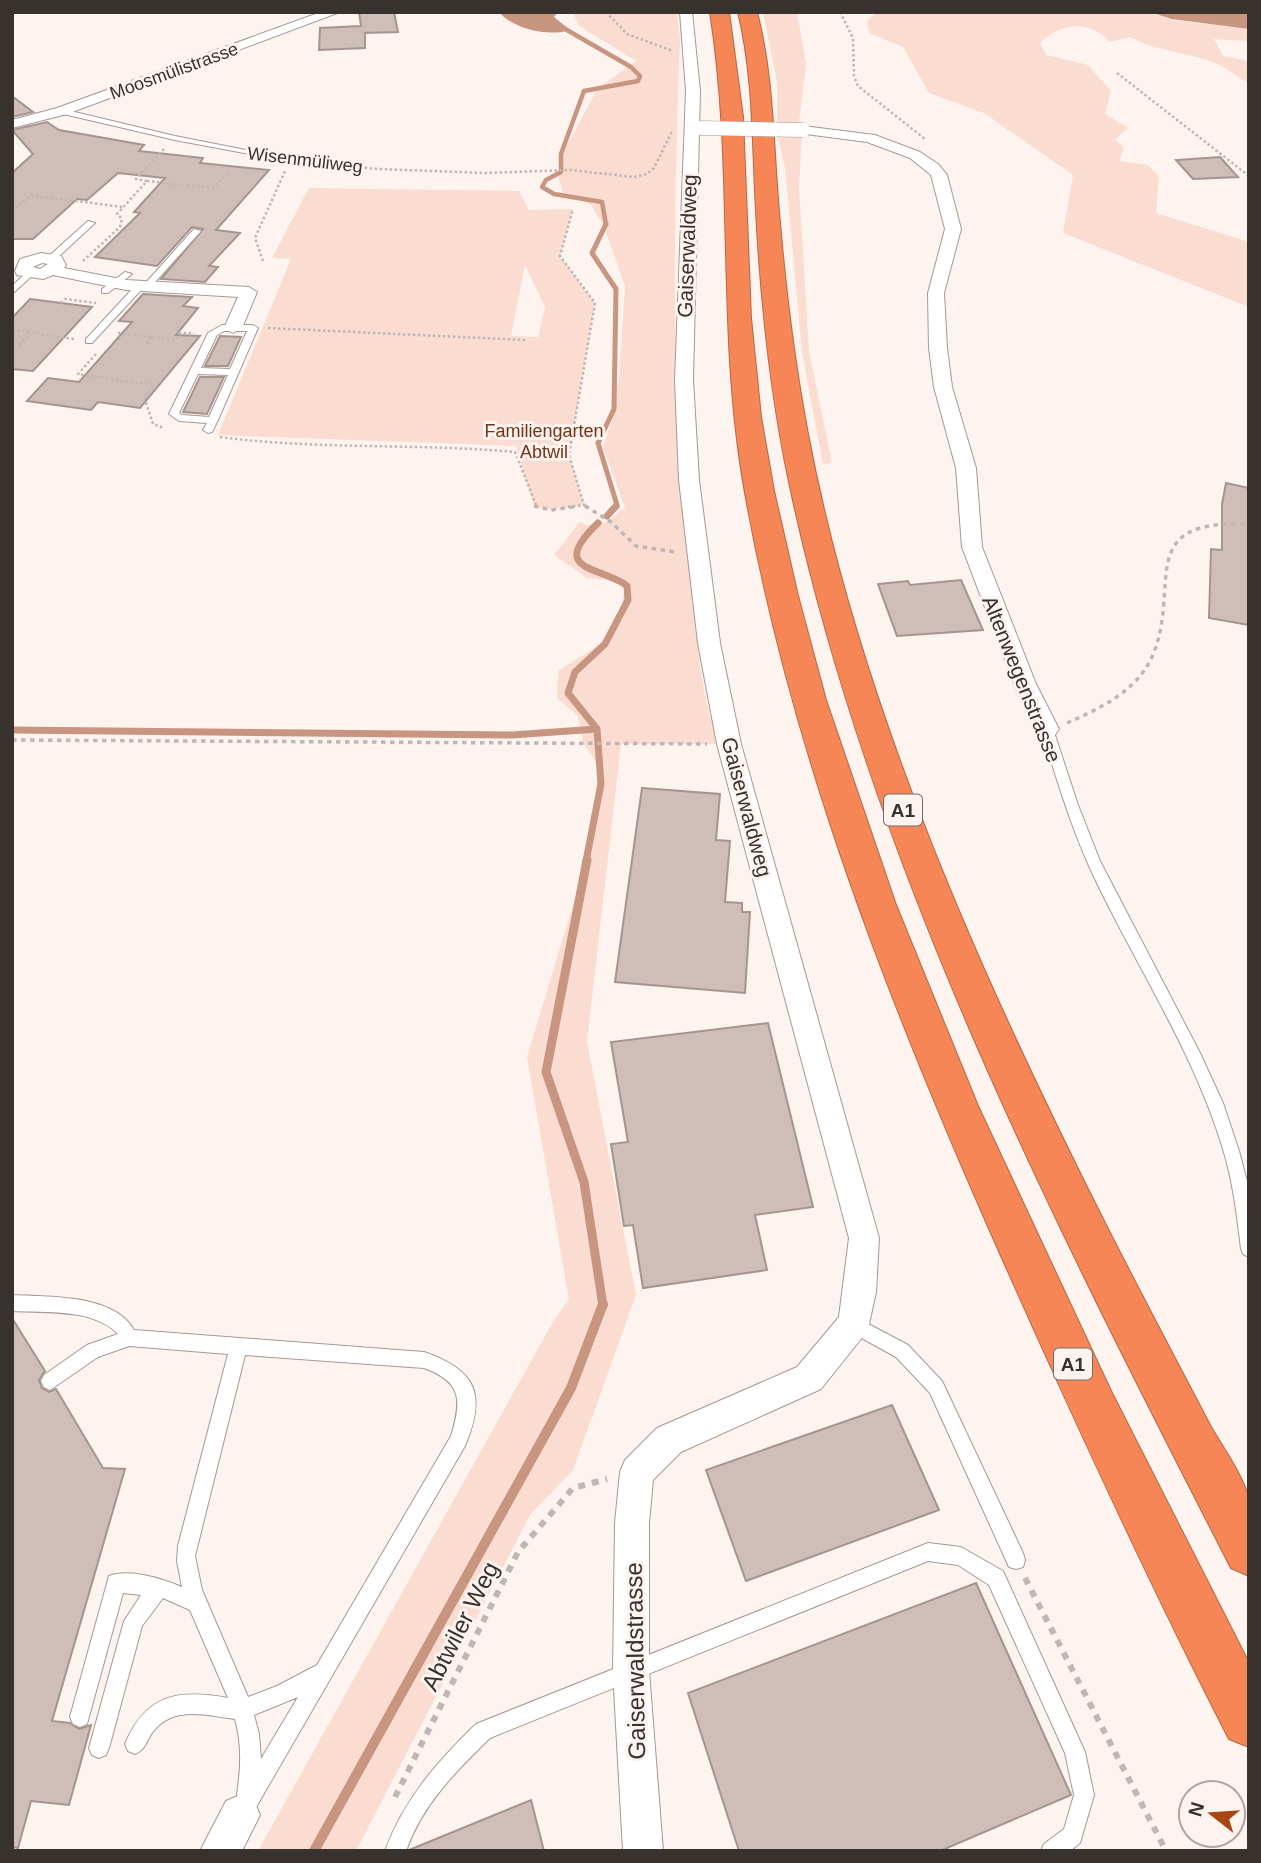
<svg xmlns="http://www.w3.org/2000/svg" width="1261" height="1863" font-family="Arial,sans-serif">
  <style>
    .green { fill: #fadcd1; fill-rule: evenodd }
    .water { fill: #c89580 }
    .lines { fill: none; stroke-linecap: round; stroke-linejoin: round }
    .stream-far4 { stroke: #c89580; stroke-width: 4.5 }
    .stream-far3 { stroke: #c89580; stroke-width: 5 }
    .stream-far2 { stroke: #c89580; stroke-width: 7 }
    .stream-far1 { stroke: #c89580; stroke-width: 9 }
    .stream { stroke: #c89580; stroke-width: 10 }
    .building { fill: #cebeb7; stroke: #a5958f; stroke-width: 2 }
    .service-casing { stroke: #a79892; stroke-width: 2 }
    .minor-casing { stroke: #a79892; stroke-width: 2 }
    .motorway-casing { stroke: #b46948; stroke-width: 2 }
    .path-far2 { stroke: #bfb7b3; stroke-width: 2.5; stroke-dasharray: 2.5 2.5; stroke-linecap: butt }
    .path-far1 { stroke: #bfb7b3; stroke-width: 3.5; stroke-dasharray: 4.5 4.5; stroke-linecap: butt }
    .path { stroke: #bfb7b3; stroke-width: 6; stroke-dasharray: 7 7; stroke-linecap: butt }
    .service { fill: #fff; fill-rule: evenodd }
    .minor { fill: #fff; fill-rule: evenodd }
    .motorway { fill: #f78656; fill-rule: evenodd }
    .minor-bridge-casing { stroke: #a79892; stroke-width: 15; stroke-linecap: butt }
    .minor-bridge { stroke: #fff; stroke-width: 14 }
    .labels { text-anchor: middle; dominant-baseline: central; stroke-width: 6; stroke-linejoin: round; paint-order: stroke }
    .far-street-label { font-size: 18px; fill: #38322f; stroke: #fdf3ef }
    .far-park-label { font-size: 18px; fill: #723316; stroke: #fdf3ef }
    .shield { fill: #fdf3ef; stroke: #736c69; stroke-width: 2 }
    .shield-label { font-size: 19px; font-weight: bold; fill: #38322f }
    .street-label { font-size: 21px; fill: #38322f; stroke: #fdf3ef }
    .near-street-label { font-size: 24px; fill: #38322f; stroke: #fdf3ef }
  </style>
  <rect width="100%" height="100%" fill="#fdf3ef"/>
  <path class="green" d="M 573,12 L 677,12 L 680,39 C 673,220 670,401 691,583 C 697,635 700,694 719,744 L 621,744 L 587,1042 L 636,1295 L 573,1470 L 530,1515 L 356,1851 L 258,1851 L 554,1320 L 569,1300 L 527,1057 L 588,856 L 599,766 L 583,743 L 578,716 L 557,698 L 558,671 C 603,642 620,640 625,582 L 587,578 L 554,555 L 580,522 L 588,526 L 606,522 L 625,508 L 603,447 L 613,418 L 619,380 L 625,286 L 604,227 L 591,205 L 563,193 L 559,179 L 559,160 L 598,88 L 636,61 L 579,26 Z
    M 763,12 L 797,12 L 806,64 L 798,131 L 802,133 L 799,187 L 809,351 L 832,463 L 823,464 L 802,352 L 785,168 L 777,134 L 777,82 Z
    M 876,12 L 1149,12 L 1171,20 L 1249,29 L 1249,41 L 1214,39 L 1223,56 L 1249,61 L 1249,83 C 1237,77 1227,68 1215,63 C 1187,52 1156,51 1130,37 L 1110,42 C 1090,20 1061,22 1040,43 L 1046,55 L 1088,65 L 1111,91 L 1105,114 L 1128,128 L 1115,139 L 1124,148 L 1119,161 L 1148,165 L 1159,176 L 1156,213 L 1249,242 L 1249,307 L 1063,233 L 1073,175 L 984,113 L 929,93 L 903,47 L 869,33 L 867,21 Z
    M 309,188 L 519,191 L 529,210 L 573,209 L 560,256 L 595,303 L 569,455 L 584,505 L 551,510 L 534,507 L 516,446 L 218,435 L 291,259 L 272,258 ZM 525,265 L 545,307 L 538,337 L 511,336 Z"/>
  <path class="water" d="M 499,12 L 558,12 L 554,17 L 570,30 C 549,37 513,29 499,12 Z
    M 1150,12 L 1249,12 L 1249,29 L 1171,19 Z"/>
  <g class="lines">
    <path class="stream-far4" d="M 560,26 L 631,67 L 640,76 L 638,81 L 584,91 L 561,154 L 561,172 L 546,180 L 542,187 L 554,194 L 602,202 L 606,225"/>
    <path class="stream-far3" d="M 606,224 L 592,253 L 616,289 L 614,409 L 598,443 L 617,505 L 615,507"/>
    <path class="stream-far2" d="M 607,516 L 616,506
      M 12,730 L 512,735 L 597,729
      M 586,861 L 601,784 L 597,729 L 568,693 L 575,672 L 605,644 L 628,600 L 627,586 L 623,583 C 594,566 550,569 598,523"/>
    <path class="stream-far1" d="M 587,860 L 546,1072 L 584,1182 L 603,1306"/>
    <path class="stream" d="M 314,1851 L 571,1388 L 603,1304"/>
  </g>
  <path class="building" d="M 359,12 L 394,12 L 398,32 L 365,33 L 365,48 L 319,50 L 320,28 L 361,26 Z
    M 12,96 L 33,112 L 12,117 Z
    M 47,122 L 59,130 L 144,145 L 139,151 L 203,158 L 200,163 L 269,170 L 216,230 L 240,233 L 209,266 L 218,267 L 205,282 L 161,279 L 203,229 L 192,227 L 157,266 L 95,257 L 140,213 L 134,212 L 165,178 L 118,173 L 87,200 L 77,199 L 33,239 L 12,239 L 12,173 L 33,154 L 12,130 Z
    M 1220,157 L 1238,177 L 1193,179 L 1176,160 Z
    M 143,294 L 192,297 L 183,306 L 198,308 L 176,335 L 200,336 L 140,408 L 98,402 L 91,410 L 27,401 L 48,378 L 79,382 L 132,322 L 119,321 Z
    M 30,299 L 92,307 L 33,371 L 12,369 L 12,318 Z
    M 220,336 L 241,337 L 228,366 L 205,366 Z
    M 200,377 L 224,377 L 207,414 L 183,412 Z
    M 1226,483 L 1249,488 L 1249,625 L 1209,618 L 1211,549 L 1222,550 L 1222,504 Z
    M 961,580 L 983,630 L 897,636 L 878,584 L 908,581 L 910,585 Z
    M 642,788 L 720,794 L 716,840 L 730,841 L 725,902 L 742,903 L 742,912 L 750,912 L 745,993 L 615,982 Z
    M 768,1023 L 813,1207 L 755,1215 L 767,1270 L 643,1288 L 633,1225 L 624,1226 L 611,1144 L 628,1142 L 611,1042 Z
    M 12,1318 L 45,1371 L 39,1380 L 42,1388 L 49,1392 L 56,1389 L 103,1468 L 125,1469 L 52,1721 L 70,1723 L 79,1729 L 91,1725 L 69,1805 L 31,1801 L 18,1848 L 12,1847 Z
    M 892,1405 L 939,1510 L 746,1581 L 706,1470 Z
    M 976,1583 L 1071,1795 L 940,1851 L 739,1851 L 688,1693 Z
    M 531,1800 L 544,1851 L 409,1851 L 409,1850 Z"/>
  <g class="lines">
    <defs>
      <path id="service" d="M 62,109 L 175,136 L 296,160 L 292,162 L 175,140 L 59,113 L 58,111 Z
        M 88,221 L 95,223 L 55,260 L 49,260 L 49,256 Z
        M 194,229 L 201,231 L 148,290 L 142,289 L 92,343 L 86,343 L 86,339 L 135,286 L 142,287 Z
        M 27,272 L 34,274 L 12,294 L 12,286 Z
        M 125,272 L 132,274 L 108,293 L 102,293 L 102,289 Z
        M 222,325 L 253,325 L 258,328 L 218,420 L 212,432 L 208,433 L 203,430 L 207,423 L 179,421 L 169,414 L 208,333 ZM 224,331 L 247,331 L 230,369 L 201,368 L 217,335 ZM 198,374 L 228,375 L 209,417 L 182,415 L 179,413 Z
        M 1047,725 L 1053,729 L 1078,805 L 1100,861 L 1200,1053 L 1223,1103 L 1239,1151 L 1249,1189 L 1249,1257 L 1243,1254 L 1241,1249 C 1237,1215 1233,1182 1223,1149 C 1194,1053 1138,969 1095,879 C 1072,831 1057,780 1041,729 Z
        M 12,1295 C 49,1297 114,1294 134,1330 L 424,1352 C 476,1370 487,1394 465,1446 L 248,1821 L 241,1824 L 234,1821 L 231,1814 L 238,1798 L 237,1794 C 241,1767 242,1745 235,1719 C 205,1715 172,1705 152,1733 C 146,1742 145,1750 135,1754 L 128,1751 L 125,1744 C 146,1694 178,1689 228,1698 L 190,1610 L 163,1598 L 142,1626 L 109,1748 L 106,1755 L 99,1758 L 92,1755 L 89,1748 L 124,1621 L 141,1595 L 123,1593 L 87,1724 L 80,1727 L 73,1724 L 70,1717 L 109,1576 C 129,1568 163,1579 182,1587 L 177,1561 L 178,1546 L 228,1354 L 129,1346 L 98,1357 L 50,1390 L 44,1387 L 41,1381 L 44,1375 L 87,1345 L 118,1334 C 93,1308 45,1313 12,1311 ZM 245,1355 L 424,1368 C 462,1382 462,1400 451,1436 L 317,1665 L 277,1686 L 248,1697 L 202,1590 L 195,1556 ZM 298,1697 L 261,1759 L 259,1734 L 254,1715 Z
        M 853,1316 L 908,1345 L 942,1381 L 1023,1553 L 1025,1560 L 1023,1567 L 1016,1569 L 1009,1567 L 930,1393 L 896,1357 L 847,1330 L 844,1324 L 847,1318 Z
        M 928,1543 L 961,1547 L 1003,1571 L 1085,1752 L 1094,1795 L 1080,1843 L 1070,1851 L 1041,1851 L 1044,1844 L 1064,1829 L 1074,1795 L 1065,1753 L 989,1585 L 958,1565 L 928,1561 L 490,1738 C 456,1771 422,1805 406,1851 L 385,1851 C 404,1799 437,1762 476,1724 Z"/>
      <path id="minor" d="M 321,12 L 340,12 L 67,114 L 12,128 L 12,120 L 57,108 Z
        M 680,12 L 692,12 L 700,91 L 693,380 L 699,480 L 720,643 L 741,744 L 879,1238 L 876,1292 L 869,1324 L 864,1335 L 821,1389 L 681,1452 L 653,1480 L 649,1523 L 649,1671 L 663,1851 L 623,1851 L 613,1671 L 615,1523 L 620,1472 L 625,1460 L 657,1428 L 797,1367 L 839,1317 L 849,1238 L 717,744 L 698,643 L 679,480 L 675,380 L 686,91 Z
        M 803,126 L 875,135 L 920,152 L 938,164 L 947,175 L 961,229 L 944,293 L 947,348 L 952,387 L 976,468 L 982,547 L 1036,684 L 1059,729 L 1055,735 L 1039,735 L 1035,729 L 1014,684 L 962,547 L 956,468 L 934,387 L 929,348 L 928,293 L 945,229 L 931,175 L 910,158 L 867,142 L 798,133 L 796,130 Z
        M 41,253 L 61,256 L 66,265 L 64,268 L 126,280 L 249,287 L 257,292 L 242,328 L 233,333 L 224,328 L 238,297 L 126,290 L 53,275 L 43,279 L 17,275 L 15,271 L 20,259 ZM 42,263 L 48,264 L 40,269 L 33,267 Z
        M 240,1795 L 254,1801 L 260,1815 L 242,1851 L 200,1851 L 226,1801 Z"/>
      <path id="motorway" d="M 710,12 L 729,12 L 743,117 L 751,318 L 761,417 L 774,491 L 798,596 L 826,700 L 896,905 L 978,1106 L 1111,1391 L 1249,1663 L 1249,1747 L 1229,1739 C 1148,1581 1074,1420 1002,1258 C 892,1011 791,755 744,487 C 716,327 735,170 710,12 Z
        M 738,12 L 757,12 C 774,78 773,144 779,211 C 785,285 794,360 808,434 C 859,705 983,982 1107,1227 C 1141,1294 1176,1360 1211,1427 C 1222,1446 1246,1480 1249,1501 C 1252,1525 1249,1551 1249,1576 L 1231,1568 C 1057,1228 878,881 794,505 C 772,409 761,309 756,210 C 752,143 754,78 738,12 Z"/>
    </defs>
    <use href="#service" class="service-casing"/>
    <use href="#minor" class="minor-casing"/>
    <use href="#motorway" class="motorway-casing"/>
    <path class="path-far2" d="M 606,12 L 627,34 L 673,51
      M 840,12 L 853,38 L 854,76 L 858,86 L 925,139
      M 1117,73 L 1249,176
      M 305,162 L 378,169 L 485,173 L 570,170 L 634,177 L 647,174 L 654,168 L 672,131
      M 147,181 L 213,188 L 229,172
      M 12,212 L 31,195 L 122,207
      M 83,261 L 120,227 L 122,219 L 117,214 L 147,181 L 136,179 L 164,149
      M 263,261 L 255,238 L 285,171
      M 61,303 L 65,299 L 96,303
      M 268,328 L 526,340
      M 12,330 L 74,339
      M 118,333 L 152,337 L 146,345
      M 152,337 L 175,340 L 181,333 L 194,333
      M 19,345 L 30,334
      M 96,354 L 78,374 L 153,385
      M 153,386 L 144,397 L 153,424 L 164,428
      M 220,437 C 318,450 417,443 515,452 L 537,507
      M 584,505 L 588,507
      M 568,507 L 584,505 L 569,455 L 595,303 L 560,256 L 573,209"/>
    <path class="path-far1" d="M 534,506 L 551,510 L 579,506
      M 585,506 L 611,522 L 636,546 L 676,552
      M 1067,723 C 1099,709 1135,692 1151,659 C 1184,588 1130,519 1249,524
      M 12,740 L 707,744"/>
    <path class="path" d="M 1025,1578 L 1166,1851
      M 395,1797 L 518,1552 L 573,1488 L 607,1479"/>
    <use href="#service" class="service"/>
    <use href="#minor" class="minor"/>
    <use href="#motorway" class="motorway"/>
    <defs>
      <path id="minor-bridge" d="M 700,128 L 803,130"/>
    </defs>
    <use href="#minor-bridge" class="minor-bridge-casing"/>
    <use href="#minor-bridge" class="minor-bridge"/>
  </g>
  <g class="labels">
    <g class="far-street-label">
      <text transform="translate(174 71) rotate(-20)">Moosmülistrasse</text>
      <text transform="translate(305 160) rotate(7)">Wisenmüliweg</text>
    </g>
    <g class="far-park-label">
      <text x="544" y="431">Familiengarten<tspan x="544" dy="21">Abtwil</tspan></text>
    </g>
    <g class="shield">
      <rect x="884" y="794.5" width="38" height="31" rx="5"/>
      <rect x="1054" y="1348.5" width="38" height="31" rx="5"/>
    </g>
    <g class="shield-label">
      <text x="903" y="810">A1</text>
      <text x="1073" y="1364">A1</text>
    </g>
    <g class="street-label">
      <text transform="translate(687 246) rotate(-88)">Gaiserwaldweg</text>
      <text transform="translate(1022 679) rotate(68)">Altenwegenstrasse</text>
      <text transform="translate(747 807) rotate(75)">Gaiserwaldweg</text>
    </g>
    <g class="near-street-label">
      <text transform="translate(460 1626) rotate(-63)">Abtwiler Weg</text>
      <text transform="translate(635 1661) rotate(-91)">Gaiserwaldstrasse</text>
    </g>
  </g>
  <rect width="1261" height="1863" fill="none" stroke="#38322f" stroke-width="28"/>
  <g transform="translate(1212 1814) rotate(287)"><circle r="33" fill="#fdf3ef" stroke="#aea6a2" stroke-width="2"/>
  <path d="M0-5L12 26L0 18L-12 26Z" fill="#aa4514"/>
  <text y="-10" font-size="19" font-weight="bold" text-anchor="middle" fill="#38322f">N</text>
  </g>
</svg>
